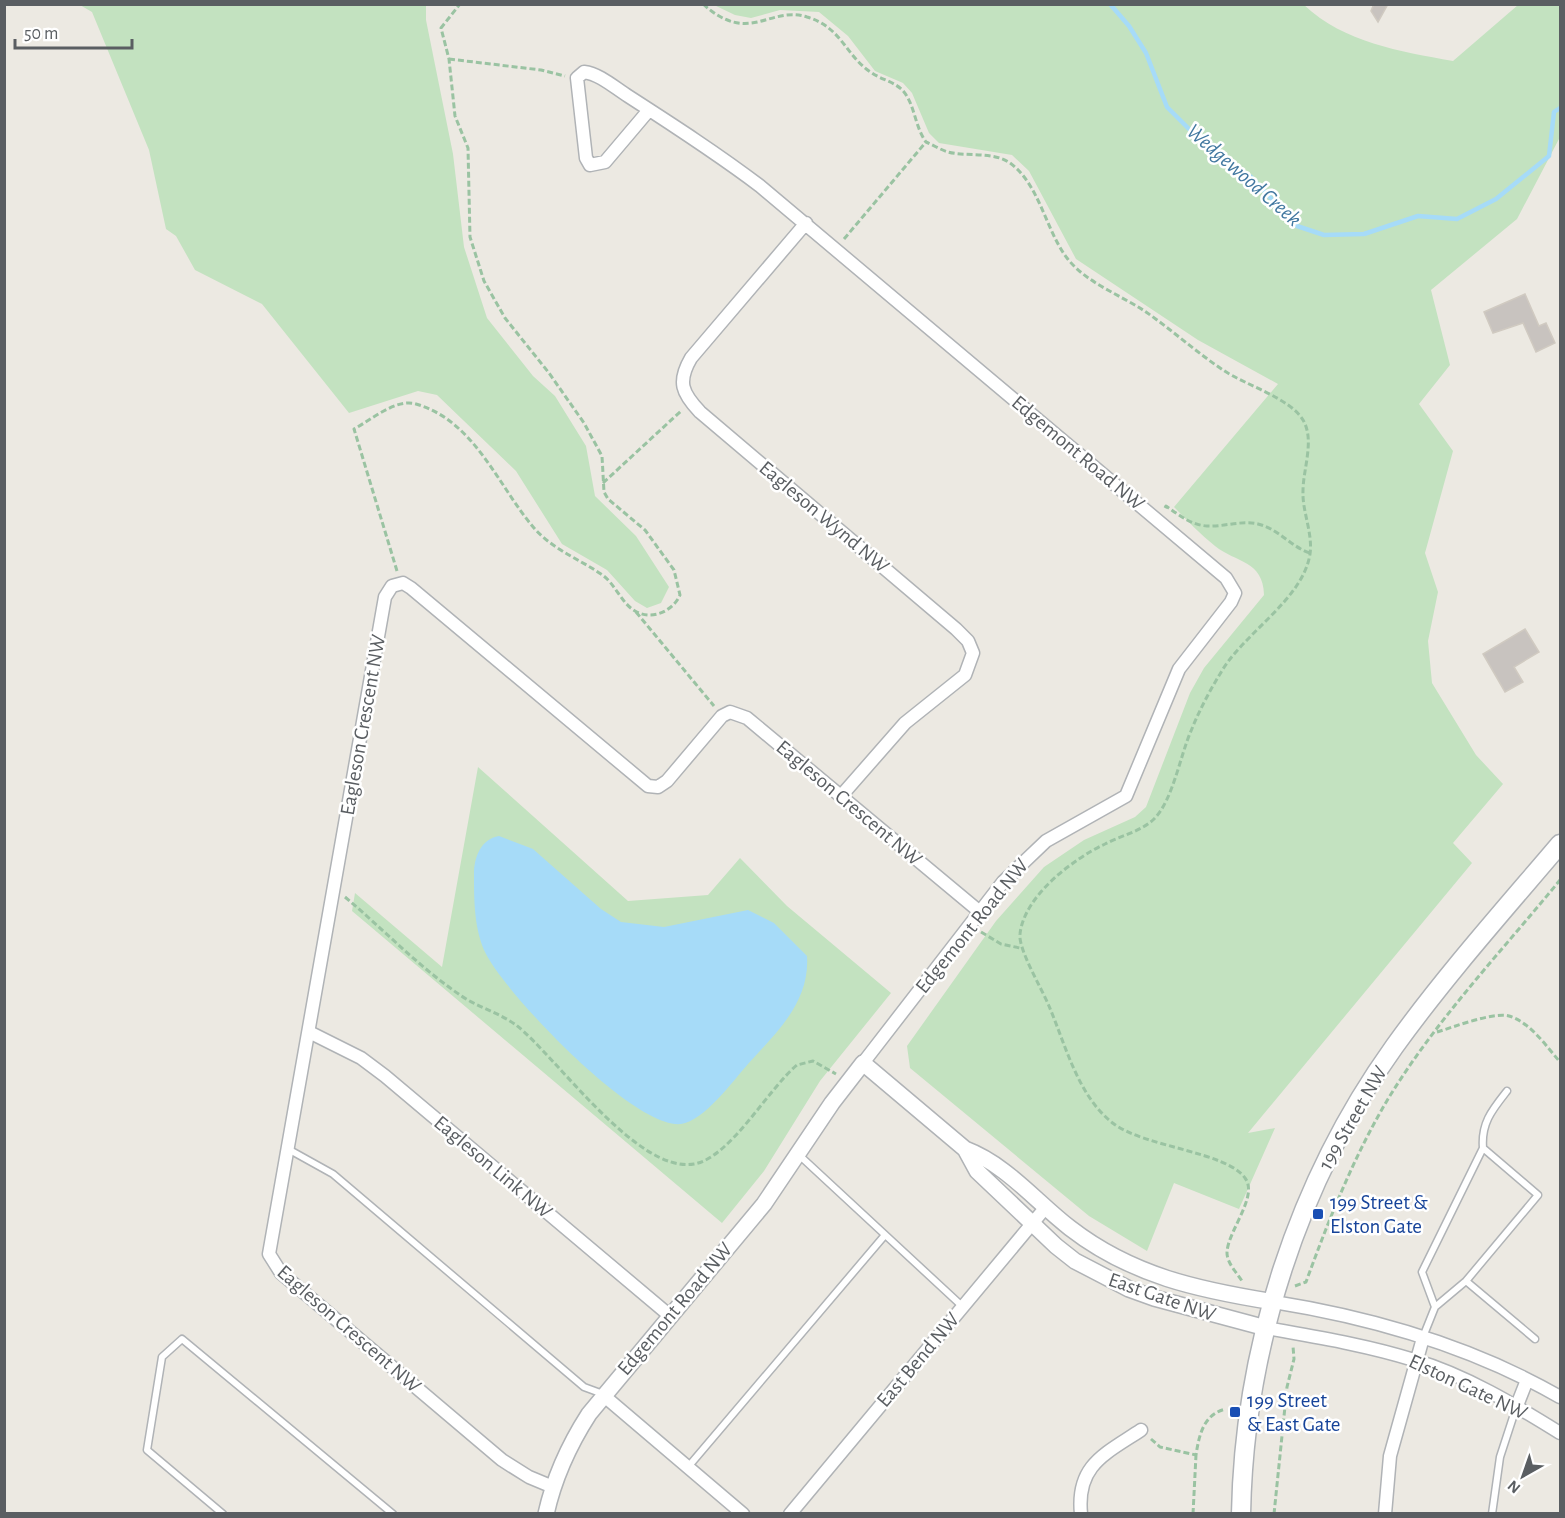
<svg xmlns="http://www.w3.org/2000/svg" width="1565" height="1518" font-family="'Alegreya Sans',sans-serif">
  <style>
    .green { fill: #c3e2c0 }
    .water { fill: #a6dbf8 }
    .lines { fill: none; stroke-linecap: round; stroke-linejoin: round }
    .stream { stroke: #a6dbf8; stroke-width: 4.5 }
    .building { fill: #c8c3bf; stroke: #d0cac1; stroke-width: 1.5 }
    .service-casing { stroke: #b0b3b6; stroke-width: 9 }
    .minor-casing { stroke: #b0b3b6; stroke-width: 15 }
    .tertiary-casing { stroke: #b0b3b6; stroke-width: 18 }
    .secondary-casing { stroke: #afb2b6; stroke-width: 21 }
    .path { stroke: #9ac3a2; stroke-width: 3; stroke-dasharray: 6 3; stroke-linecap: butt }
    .service { stroke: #fff; stroke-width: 6 }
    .minor { stroke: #fff; stroke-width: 12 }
    .tertiary { stroke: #fff; stroke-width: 15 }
    .secondary { stroke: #fff; stroke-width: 18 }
    .transit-dot { fill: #1a4fb4; stroke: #fff; stroke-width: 2 }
    .labels { text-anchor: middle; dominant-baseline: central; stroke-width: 5; stroke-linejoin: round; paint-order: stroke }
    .street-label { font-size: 21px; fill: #5a5e62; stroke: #fff }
    .transit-label { font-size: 21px; fill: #164399; stroke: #fff; text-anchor: start }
    .water-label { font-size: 22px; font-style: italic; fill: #4278a0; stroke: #fff }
  </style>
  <rect width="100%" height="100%" fill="#ece9e2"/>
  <path class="green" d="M 80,5 L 426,5 L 426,20 L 453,154 L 464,247 L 487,318 L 533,376 L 555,396 L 586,446 L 595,496 L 636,536 L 669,587 L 661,603 L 647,608 L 635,601 L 607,570 L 562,544 L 516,471 L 437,395 L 418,391 L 349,413 L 262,304 L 195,270 L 176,236 L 166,229 L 149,150 L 92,12 Z
    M 714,5 L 1304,5 C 1345,43 1399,51 1453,61 L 1518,5 L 1560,5 L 1560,137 L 1517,219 L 1431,290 L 1450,365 L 1419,404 L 1453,451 L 1425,553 L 1438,592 L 1428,641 L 1432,683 L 1476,755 L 1503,784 L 1453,843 L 1472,863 L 1248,1133 L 1275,1128 L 1239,1209 L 1174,1183 L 1147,1251 L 1089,1216 L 910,1068 L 907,1046 L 996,921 L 1044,867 L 1084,840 L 1135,817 L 1146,807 L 1190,693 L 1204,668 L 1264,595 C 1263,560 1236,563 1215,546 C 1200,534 1187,520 1174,507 L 1278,384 L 1198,340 L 1076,259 L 1029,171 L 1012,155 L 939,143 L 929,133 L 912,93 L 903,83 L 875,71 L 848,36 L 819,12 L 780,10 L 751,18 L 735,15 Z
    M 478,767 L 628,901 L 708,895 L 740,858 L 787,906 L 891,993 L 820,1081 L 764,1171 L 722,1223 L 352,911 L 355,893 L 442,967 Z"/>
  <path class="water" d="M 499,836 L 533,849 L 601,909 L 621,922 L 664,927 L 748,910 L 774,923 L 807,956 C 810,1002 777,1032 748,1064 C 733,1081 704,1121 681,1124 C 634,1129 507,995 486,954 C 474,930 474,900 474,874 C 474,857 481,839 499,836 Z"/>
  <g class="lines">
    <path class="stream" d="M 1110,4 L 1129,26 L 1146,53 L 1167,107 L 1212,152 L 1251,177 L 1297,226 L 1324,235 L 1364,234 L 1418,216 L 1457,219 L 1496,199 L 1549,156 L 1554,112 L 1560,108"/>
  </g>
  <path class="building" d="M 1374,4 L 1388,4 L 1378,22 L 1371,11 Z
    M 1525,294 L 1539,326 L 1546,323 L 1555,343 L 1536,352 L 1523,323 L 1493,333 L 1484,312 Z
    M 1525,629 L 1539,652 L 1514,667 L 1523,682 L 1505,692 L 1483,654 Z"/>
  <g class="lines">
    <defs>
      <path id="service" d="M 1483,1148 C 1481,1123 1492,1110 1507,1091
        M 288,1149 L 333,1174 L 584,1387 L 603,1394
        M 799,1155 L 962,1306
        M 1466,1281 L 1535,1339
        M 1423,1337 L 1435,1307 L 1466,1281 L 1538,1195 L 1483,1148 L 1422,1272 L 1435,1307
        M 688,1467 L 885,1235
        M 223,1514 L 147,1450 L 162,1357 L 182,1339 L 393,1514
        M 1492,1514 L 1500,1457 L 1516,1408"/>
      <path id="minor" d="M 649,110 L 605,162 L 590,165 L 586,158 L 577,78 L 584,72 C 600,74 615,88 628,96 C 673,125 718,154 760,186 L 1226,578 L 1235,593 L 1231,602 L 1179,669 L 1126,796 L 1046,841 L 1003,882 L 863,1063
        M 806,223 L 691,358 C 677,382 682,393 700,412 L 956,629 L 968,641 L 973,653 L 965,675 L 905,723 L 841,796
        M 309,1032 L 361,1058 L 385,1076 L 669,1315
        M 1274,1302 C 1374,1318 1473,1347 1560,1397
        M 1266,1328 C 1316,1337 1366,1345 1414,1360 C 1465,1375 1515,1405 1560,1433
        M 603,1395 L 743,1514
        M 1516,1408 L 1527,1380
        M 553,1487 L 529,1477 L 502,1460 L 281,1273 L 269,1254 L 385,597 L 392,586 L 403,583 L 411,588 L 648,786 L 658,787 L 667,781 L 722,716 L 730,712 L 747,718 L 980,912
        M 790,1514 L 1046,1207
        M 1081,1514 C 1076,1465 1105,1454 1141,1430
        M 1385,1514 L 1390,1456 L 1423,1338"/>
      <path id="tertiary" d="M 965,1149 C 1007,1165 1035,1201 1070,1228 C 1132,1276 1199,1290 1274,1302
        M 546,1514 C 554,1478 569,1445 589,1414 L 764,1204 L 832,1103 L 863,1063 L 965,1149 L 977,1171 L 1056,1246 L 1075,1261 L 1129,1289 L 1154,1298 L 1266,1328"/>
      <path id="secondary" d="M 1241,1514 C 1244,1349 1298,1181 1394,1047 C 1445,976 1504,910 1560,844"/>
    </defs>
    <use href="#service" class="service-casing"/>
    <use href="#minor" class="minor-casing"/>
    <use href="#tertiary" class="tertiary-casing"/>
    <use href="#secondary" class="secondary-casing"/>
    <path class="path" d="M 703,4 C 749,46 770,5 807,17 C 842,27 846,57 872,73 C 882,80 896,82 904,92 C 915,106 915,127 926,142 C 933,145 941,150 948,152 C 967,157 993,151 1010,163 C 1040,185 1045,229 1067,258 C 1086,283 1121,295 1146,312 C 1172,330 1196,352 1223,370 C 1245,385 1290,398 1303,420 C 1315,440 1303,469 1303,491 C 1302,511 1313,533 1310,554 C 1303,600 1242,634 1220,674 C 1209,692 1199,711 1191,731 C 1180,756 1173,800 1154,819 C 1142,831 1120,836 1105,844 C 1073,859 1024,896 1020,934 C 1018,949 1042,989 1049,1006 C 1066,1046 1078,1097 1114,1124 C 1145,1147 1227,1152 1245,1178 C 1259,1196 1227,1232 1227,1253 C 1227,1263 1237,1273 1242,1281
      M 449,59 L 541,70 L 565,76
      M 844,239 L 926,142
      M 603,483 L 681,411
      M 1165,508 L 1166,506 C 1179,515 1191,525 1207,526 C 1224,527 1242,520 1258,524 C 1279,529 1291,547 1310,553
      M 397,571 L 354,429 C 371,420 396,398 416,404 C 475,421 498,486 534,528 C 552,549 579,559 601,574 C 615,583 621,603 635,611 C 652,621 673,611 680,595 L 674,570 L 645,530 L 608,499 L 604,492 L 602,456 L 584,423 L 549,373 L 505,318 L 484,281 L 470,237 L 468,148 L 455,116 L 449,59 L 441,28 L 460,4
      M 636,612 L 714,706
      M 345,897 C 383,929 419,967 460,995 C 477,1007 498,1012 516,1025 C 557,1057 637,1174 694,1164 C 730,1158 768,1089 797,1065 L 813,1061 L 836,1074
      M 981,932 L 1001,944 L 1020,948
      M 1437,1032 C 1454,1027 1492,1012 1509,1016 C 1530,1022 1547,1047 1560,1062
      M 1295,1286 L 1306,1282 C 1329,1219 1354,1156 1388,1099 C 1436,1020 1502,951 1560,880
      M 1151,1439 L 1160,1447 L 1196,1455 C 1199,1436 1203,1414 1226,1409
      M 1193,1514 L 1196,1455
      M 1274,1514 L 1287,1387 L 1294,1359 L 1293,1346"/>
    <use href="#service" class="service"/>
    <use href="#minor" class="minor"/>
    <use href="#tertiary" class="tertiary"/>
    <use href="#secondary" class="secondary"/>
  </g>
  <g class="transit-dot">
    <rect x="1312" y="1208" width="12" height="12" rx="3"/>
    <rect x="1229" y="1406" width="12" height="12" rx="3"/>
  </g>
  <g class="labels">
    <g class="street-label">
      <text transform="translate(1078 453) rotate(40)">Edgemont Road NW</text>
      <text transform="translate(824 517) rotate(40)">Eagleson Wynd NW</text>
      <text transform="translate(363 725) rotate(-80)">Eagleson Crescent NW</text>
      <text transform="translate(849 803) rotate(40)">Eagleson Crescent NW</text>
      <text transform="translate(972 926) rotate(-51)">Edgemont Road NW</text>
      <text transform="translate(1353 1118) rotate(-60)">199 Street NW</text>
      <text transform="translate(493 1167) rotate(40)">Eagleson Link NW</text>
      <text transform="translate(1162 1297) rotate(19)">East Gate NW</text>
      <text transform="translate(675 1309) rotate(-50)">Edgemont Road NW</text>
      <text transform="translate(349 1329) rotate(41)">Eagleson Crescent NW</text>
      <text transform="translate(918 1360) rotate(-50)">East Bend NW</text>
      <text transform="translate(1468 1387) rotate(25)">Elston Gate NW</text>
    </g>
    <g class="transit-label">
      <text x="1330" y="1202">199 Street &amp;<tspan x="1330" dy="24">Elston Gate</tspan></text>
      <text x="1247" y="1400">199 Street<tspan x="1247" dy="24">&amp; East Gate</tspan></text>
    </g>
    <g class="water-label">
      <text transform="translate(1244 175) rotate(41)">Wedgewood Creek</text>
    </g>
  </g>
  <rect width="1565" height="1518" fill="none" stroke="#5a5e62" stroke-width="12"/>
  <g transform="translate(1523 1476) rotate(220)" stroke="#ffffff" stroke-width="4.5" paint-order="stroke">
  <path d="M0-4.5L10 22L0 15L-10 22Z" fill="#5a5e62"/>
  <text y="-9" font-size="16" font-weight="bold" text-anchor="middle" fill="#5a5e62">N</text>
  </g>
  <path d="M15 39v9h117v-9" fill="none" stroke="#5a5e62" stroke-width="3"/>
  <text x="24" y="39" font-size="18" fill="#5a5e62" stroke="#ffffff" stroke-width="4.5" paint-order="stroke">50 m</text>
</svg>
